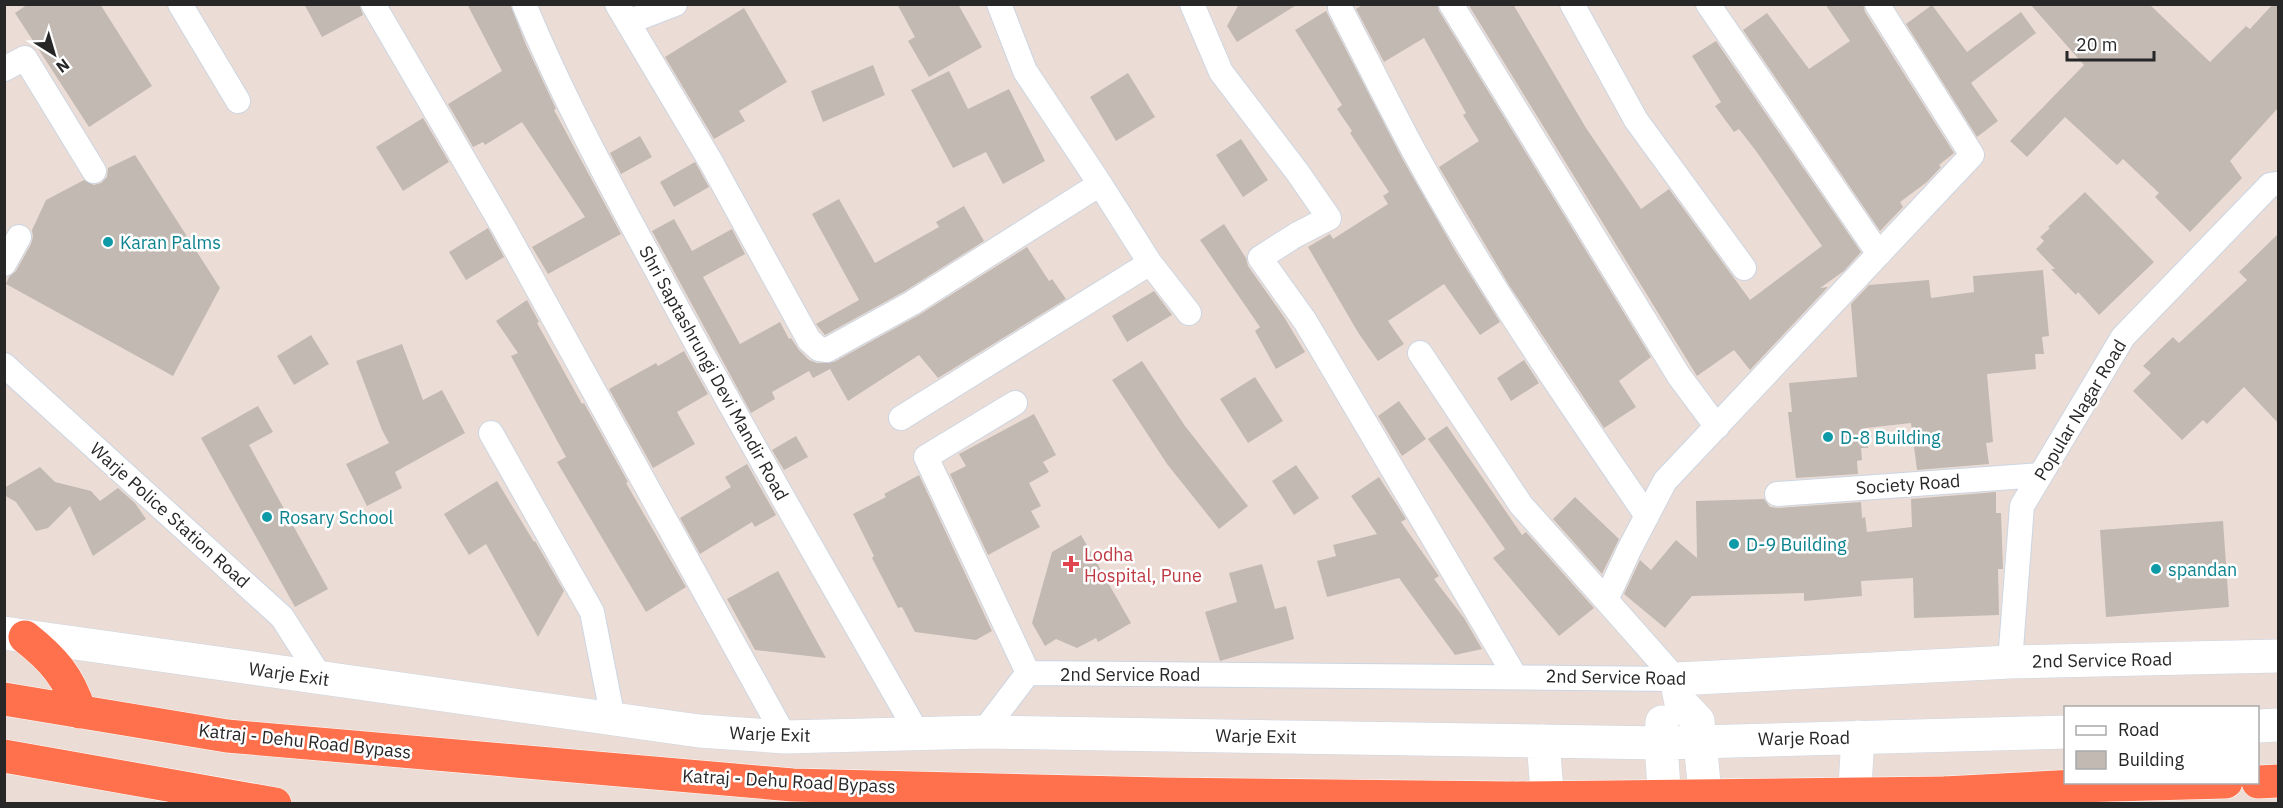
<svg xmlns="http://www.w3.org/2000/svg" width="2283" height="808" font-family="'IBM Plex Sans',sans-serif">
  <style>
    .building { fill: #c2b9b3 }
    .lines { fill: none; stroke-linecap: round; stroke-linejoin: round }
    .street-casing { stroke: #ccd5e2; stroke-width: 26 }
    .secondary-casing { stroke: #ccd5e2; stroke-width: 34 }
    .highway-casing { stroke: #fff; stroke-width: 34 }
    .street { stroke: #fff; stroke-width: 24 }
    .secondary { stroke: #fff; stroke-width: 33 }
    .highway { stroke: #ff714d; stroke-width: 33 }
    .highway-bridge-casing { stroke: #fff; stroke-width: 34; stroke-linecap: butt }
    .highway-bridge { stroke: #ff714d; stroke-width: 33 }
    .culture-dot { fill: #0f9aa8; stroke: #fff; stroke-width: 2 }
    .health-dot { fill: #e0444e; stroke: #fff; stroke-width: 2 }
    .labels { text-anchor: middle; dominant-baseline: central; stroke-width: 5; stroke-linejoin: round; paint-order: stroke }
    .culture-label { font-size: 18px; fill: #0d838f; stroke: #fff; text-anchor: start }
    .street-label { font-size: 18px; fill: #272727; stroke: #fff }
    .health-label { font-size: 18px; fill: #be3a42; stroke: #fff; text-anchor: start }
  </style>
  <rect width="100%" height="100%" fill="#ebddd6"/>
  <path class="building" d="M 28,4 L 100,4 L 152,86 L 89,127 L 15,13 Z
    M 304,4 L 359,4 L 363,15 L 322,37 Z
    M 467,4 L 510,4 L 526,45 L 556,109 L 554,110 L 621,234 L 548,274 L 532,247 L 585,217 L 522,122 L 485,145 L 483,142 L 473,147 L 448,104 L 502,71 Z
    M 897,4 L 958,4 L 982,47 L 929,77 L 908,41 L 915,37 Z
    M 1239,4 L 1298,4 L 1237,42 L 1227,26 Z
    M 1364,4 L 1437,4 L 1439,11 L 1651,357 L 1619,381 L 1636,407 L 1604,428 L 1509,285 L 1439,167 L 1479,141 L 1463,115 L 1466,113 L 1447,79 L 1424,38 L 1384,62 L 1356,9 Z
    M 1468,4 L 1513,4 L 1586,128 L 1641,209 L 1669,189 L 1750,300 L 1822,246 L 1756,151 L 1739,129 L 1734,132 L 1715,106 L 1721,102 L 1692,56 L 1716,41 L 1861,252 L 1844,271 L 1820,288 L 1828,287 L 1750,370 L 1734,350 L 1697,376 Z
    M 1825,4 L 1863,4 L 1865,12 L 1954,153 L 1939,165 L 1941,167 L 1927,182 L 1900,202 L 1903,207 L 1880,231 L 1743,30 L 1767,13 L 1809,69 L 1850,41 Z
    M 2030,4 L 2149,4 L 2210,62 L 2246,26 L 2250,29 L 2273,4 L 2278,4 L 2278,108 L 2230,161 L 2242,178 L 2190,232 L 2155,197 L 2159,193 L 2123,159 L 2117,165 L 2065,117 L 2027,157 L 2010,141 L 2084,65 Z
    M 1932,5 L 1967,52 L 2021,12 L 2036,33 L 1971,83 L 1998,121 L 1977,137 L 1906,24 Z
    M 744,8 L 787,82 L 739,111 L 745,121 L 714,139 L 665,57 Z
    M 1326,11 L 1403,160 L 1457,254 L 1500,322 L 1480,335 L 1444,284 L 1388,321 L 1404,344 L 1378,361 L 1359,334 L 1308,247 L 1330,234 L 1333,239 L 1388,204 L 1383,196 L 1389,192 L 1350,133 L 1352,131 L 1337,109 L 1342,105 L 1295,30 Z
    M 873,65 L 885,95 L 823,122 L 811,91 Z
    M 949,71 L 968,109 L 1009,89 L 1045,161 L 1003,184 L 986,152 L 953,168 L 911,90 Z
    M 1128,73 L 1155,117 L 1116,141 L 1090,97 Z
    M 423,118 L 449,162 L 403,191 L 376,147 Z
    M 640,136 L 652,157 L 621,174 L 610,153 Z
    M 1241,139 L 1268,180 L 1243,197 L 1216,155 Z
    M 135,155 L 220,288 L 173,376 L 6,284 L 9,277 L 16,271 L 31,244 L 33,237 L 32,230 L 46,200 L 84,180 L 94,185 L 101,183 L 107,177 L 108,168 Z
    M 695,162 L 709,187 L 674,207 L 660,182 Z
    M 2085,192 L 2154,262 L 2099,315 L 2078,292 L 2076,295 L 2051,269 L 2055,269 L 2036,249 L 2044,241 L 2040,237 L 2050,228 L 2048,227 Z
    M 839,199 L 875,263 L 939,227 L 936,222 L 964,206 L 984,241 L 905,291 L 825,335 L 816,324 L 859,300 L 812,214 Z
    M 674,219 L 692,251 L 732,229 L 745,254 L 703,277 L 740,344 L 780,322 L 789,339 L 791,338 L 799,350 L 809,360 L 817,363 L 834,362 L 919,315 L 1027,247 L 1049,281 L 1052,279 L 1066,299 L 938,378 L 919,355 L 848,401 L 830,369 L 813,378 L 809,371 L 772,392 L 775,399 L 751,413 L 652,231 Z
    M 1224,224 L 1246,258 L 1248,266 L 1284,317 L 1305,352 L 1276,369 L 1255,331 L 1260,327 L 1200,240 Z
    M 488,228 L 504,257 L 466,280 L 449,252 Z
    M 2278,234 L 2278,423 L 2244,387 L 2207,424 L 2203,420 L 2182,440 L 2133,391 L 2151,373 L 2143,366 L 2173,337 L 2179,343 L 2247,280 L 2239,272 Z
    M 2043,270 L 2049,336 L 2042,337 L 2044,354 L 2035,354 L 2036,369 L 1987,374 L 1993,442 L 1986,443 L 1989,464 L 1917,470 L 1911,423 L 1866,428 L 1868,448 L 1861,448 L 1862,460 L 1857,461 L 1858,474 L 1796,478 L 1788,412 L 1792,412 L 1789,383 L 1857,377 L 1851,304 L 1869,285 L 1929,280 L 1931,298 L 1974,292 L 1973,276 Z
    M 1154,291 L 1172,315 L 1127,342 L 1112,316 Z
    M 527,300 L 539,322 L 537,323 L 582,404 L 584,403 L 628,482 L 626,483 L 686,587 L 646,612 L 557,462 L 566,457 L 511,356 L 518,353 L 496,321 Z
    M 311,335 L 329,364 L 294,385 L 277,356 Z
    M 402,344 L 423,400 L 442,390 L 465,433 L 395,472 L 402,488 L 367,506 L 346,464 L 389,443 L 382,430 L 356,361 Z
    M 684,351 L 708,394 L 677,412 L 695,444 L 653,468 L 609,389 L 656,363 L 658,366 Z
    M 1524,360 L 1539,383 L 1511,401 L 1497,378 Z
    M 1142,361 L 1185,426 L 1248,506 L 1219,529 L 1167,464 L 1112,380 Z
    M 1255,377 L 1283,421 L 1248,443 L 1220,399 Z
    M 1399,401 L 1426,439 L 1402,456 L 1378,416 Z
    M 258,406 L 273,432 L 249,445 L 328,589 L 295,607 L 201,438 Z
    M 1034,414 L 1056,455 L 1043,462 L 1049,472 L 1029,483 L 1041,506 L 1031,511 L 1040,527 L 988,555 L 950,474 L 966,466 L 959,454 Z
    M 1447,426 L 1522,535 L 1526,532 L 1594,608 L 1559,636 L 1493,558 L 1505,549 L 1428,439 Z
    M 796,436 L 808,457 L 784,470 L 772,450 Z
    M 747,464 L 776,515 L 755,527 L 752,522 L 700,554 L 680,518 L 731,487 L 725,477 Z
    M 1296,465 L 1319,498 L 1294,515 L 1272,481 Z
    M 40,467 L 55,482 L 91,491 L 100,501 L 118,488 L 135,503 L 146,519 L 93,556 L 70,506 L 48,528 L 36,531 L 16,502 L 4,495 L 4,488 Z
    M 919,475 L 992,631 L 976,640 L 915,632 L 902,607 L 898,608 L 872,558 L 874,556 L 853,514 L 886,497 L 884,494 Z
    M 1379,477 L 1406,519 L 1401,522 L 1439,576 L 1434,579 L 1464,618 L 1482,649 L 1455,655 L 1399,578 L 1327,597 L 1317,561 L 1336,556 L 1333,545 L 1377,534 L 1351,496 Z
    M 497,481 L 534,542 L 535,541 L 564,591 L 538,637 L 486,544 L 469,555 L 444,514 Z
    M 1996,492 L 1996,513 L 2001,513 L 2003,569 L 1998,569 L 1999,615 L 1914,618 L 1913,578 L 1861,581 L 1862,596 L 1804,601 L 1804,593 L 1692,596 L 1665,628 L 1624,594 L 1640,560 L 1651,570 L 1676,540 L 1697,558 L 1696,501 L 1764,499 L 1770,507 L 1778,508 L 1861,502 L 1862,518 L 1865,517 L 1867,532 L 1912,527 L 1911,499 Z
    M 1575,497 L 1619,539 L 1602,574 L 1553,519 Z
    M 2223,521 L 2229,607 L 2106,617 L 2100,530 Z
    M 1081,535 L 1131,623 L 1098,642 L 1096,638 L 1077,648 L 1056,639 L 1045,646 L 1032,623 L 1052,552 Z
    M 1262,564 L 1275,609 L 1286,606 L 1294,639 L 1220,661 L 1205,612 L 1237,602 L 1229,573 Z
    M 778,571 L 826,658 L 755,650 L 727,599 Z"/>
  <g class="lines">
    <defs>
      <path id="street" d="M 180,4 L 238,101
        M 373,4 L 505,230 L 785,737
        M 524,4 C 563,99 613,190 662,280 C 744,433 832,583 918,734
        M 617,4 L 711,162 L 809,340 L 819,349 L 827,350 L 912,303 L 1100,184 L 1025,71 L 999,4
        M 1192,4 L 1221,72 L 1298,173 L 1329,218 L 1296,235 L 1260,258 L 1305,321 L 1515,676
        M 1451,4 L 1679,376 L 1717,427
        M 1572,4 L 1636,120 L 1744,268
        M 1708,4 L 1879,254
        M 1340,8 C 1365,56 1389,105 1415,153 C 1484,279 1566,398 1647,516
        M 628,22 L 675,4
        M 4,69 L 25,58 L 94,171
        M 1150,263 L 1189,313
        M 4,264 L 19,237
        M 1420,353 L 1521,505 L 1606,600
        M 4,365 L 282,617 L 321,678
        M 1015,403 L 926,457 L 1028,673
        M 901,418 L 1150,263 L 1100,184
        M 491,433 L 592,612 L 613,719
        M 1777,494 L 2040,475
        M 2010,662 L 2022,506 L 2123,337 L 2270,185 L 2278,184
        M 1676,679 L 1606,600 L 1629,550 L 1665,481 L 1972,155 L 1877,4
        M 983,732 L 1028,673 L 1676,679"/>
      <path id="secondary" d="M 4,633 L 699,731 L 785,737 L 983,732 L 1661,743 L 2066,732
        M 1662,722 L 1661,743 L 1665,804
        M 2258,726 L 2278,725
        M 1543,741 L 1548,804
        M 1706,804 L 1698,721 L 1681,703 L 1676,679 L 2010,662 L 2278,656
        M 1854,804 L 1858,737"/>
      <path id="highway" d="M 25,637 C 53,659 69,677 80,712
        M 4,699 L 227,736 L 793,785 L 1164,794 L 1514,798
        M 4,756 L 275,804
        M 2258,782 L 2278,781
        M 1944,793 L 2075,786 L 2226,782"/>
    </defs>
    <use href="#street" class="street-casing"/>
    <use href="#secondary" class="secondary-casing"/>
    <use href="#highway" class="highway-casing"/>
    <use href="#street" class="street"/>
    <use href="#secondary" class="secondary"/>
    <use href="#highway" class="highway"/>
    <defs>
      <path id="highway-bridge" d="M 1514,798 L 1944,793"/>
    </defs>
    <use href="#highway-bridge" class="highway-bridge-casing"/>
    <use href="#highway-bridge" class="highway-bridge"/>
  </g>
  <g class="culture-dot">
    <circle cx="108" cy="242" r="6"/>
    <circle cx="1828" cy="437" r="6"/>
    <circle cx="267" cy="517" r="6"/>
    <circle cx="1734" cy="544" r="6"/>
    <circle cx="2156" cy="569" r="6"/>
  </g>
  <path class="health-dot" d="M1068 555h6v6h6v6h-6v6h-6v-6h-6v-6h6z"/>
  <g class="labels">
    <g class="culture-label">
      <text x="120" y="242">Karan Palms</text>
      <text x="1840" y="437">D-8 Building</text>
      <text x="279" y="517">Rosary School</text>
      <text x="1746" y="544">D-9 Building</text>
      <text x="2168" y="569">spandan</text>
    </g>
    <g class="street-label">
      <text transform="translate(714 373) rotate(61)">Shri Saptashrungi Devi Mandir Road</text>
      <text transform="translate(2080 410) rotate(-59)">Popular Nagar Road</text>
      <text transform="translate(1908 484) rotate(-4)">Society Road</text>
      <text transform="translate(170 515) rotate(42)">Warje Police Station Road</text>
      <text transform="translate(2102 660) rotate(-1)">2nd Service Road</text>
      <text transform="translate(289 674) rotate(8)">Warje Exit</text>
      <text x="1130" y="674">2nd Service Road</text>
      <text transform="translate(1616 677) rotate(1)">2nd Service Road</text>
      <text transform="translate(770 734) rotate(2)">Warje Exit</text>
      <text transform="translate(1256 736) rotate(1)">Warje Exit</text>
      <text transform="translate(1804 738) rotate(-1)">Warje Road</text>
      <text transform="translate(305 741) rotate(6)">Katraj - Dehu Road Bypass</text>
      <text transform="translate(789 781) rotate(3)">Katraj - Dehu Road Bypass</text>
    </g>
    <g class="health-label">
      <text x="1084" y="554">Lodha<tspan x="1084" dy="21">Hospital, Pune</tspan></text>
    </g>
  </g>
  <rect width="2283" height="808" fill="none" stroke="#272727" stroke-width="12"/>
  <rect x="2064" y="706" width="195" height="78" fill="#ffffff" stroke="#a9a9a9" stroke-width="1.5"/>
  <rect x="2076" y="726" width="30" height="9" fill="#ffffff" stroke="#a9a9a9" stroke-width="1.5"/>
  <text x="2118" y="736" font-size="18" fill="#272727">Road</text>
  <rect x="2076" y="751" width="30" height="18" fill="#c2b9b3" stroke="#a9a9a9" stroke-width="1.5"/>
  <text x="2118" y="766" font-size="18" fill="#272727">Building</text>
  <g transform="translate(54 54) rotate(143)" stroke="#ffffff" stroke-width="4.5" paint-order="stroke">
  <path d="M0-4.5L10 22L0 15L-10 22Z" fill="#272727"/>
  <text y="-9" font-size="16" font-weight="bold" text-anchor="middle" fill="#272727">N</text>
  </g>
  <path d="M2067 51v9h87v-9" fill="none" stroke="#272727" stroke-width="3"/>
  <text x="2076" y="51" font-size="18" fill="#272727" stroke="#ffffff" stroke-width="4.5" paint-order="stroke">20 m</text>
</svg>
